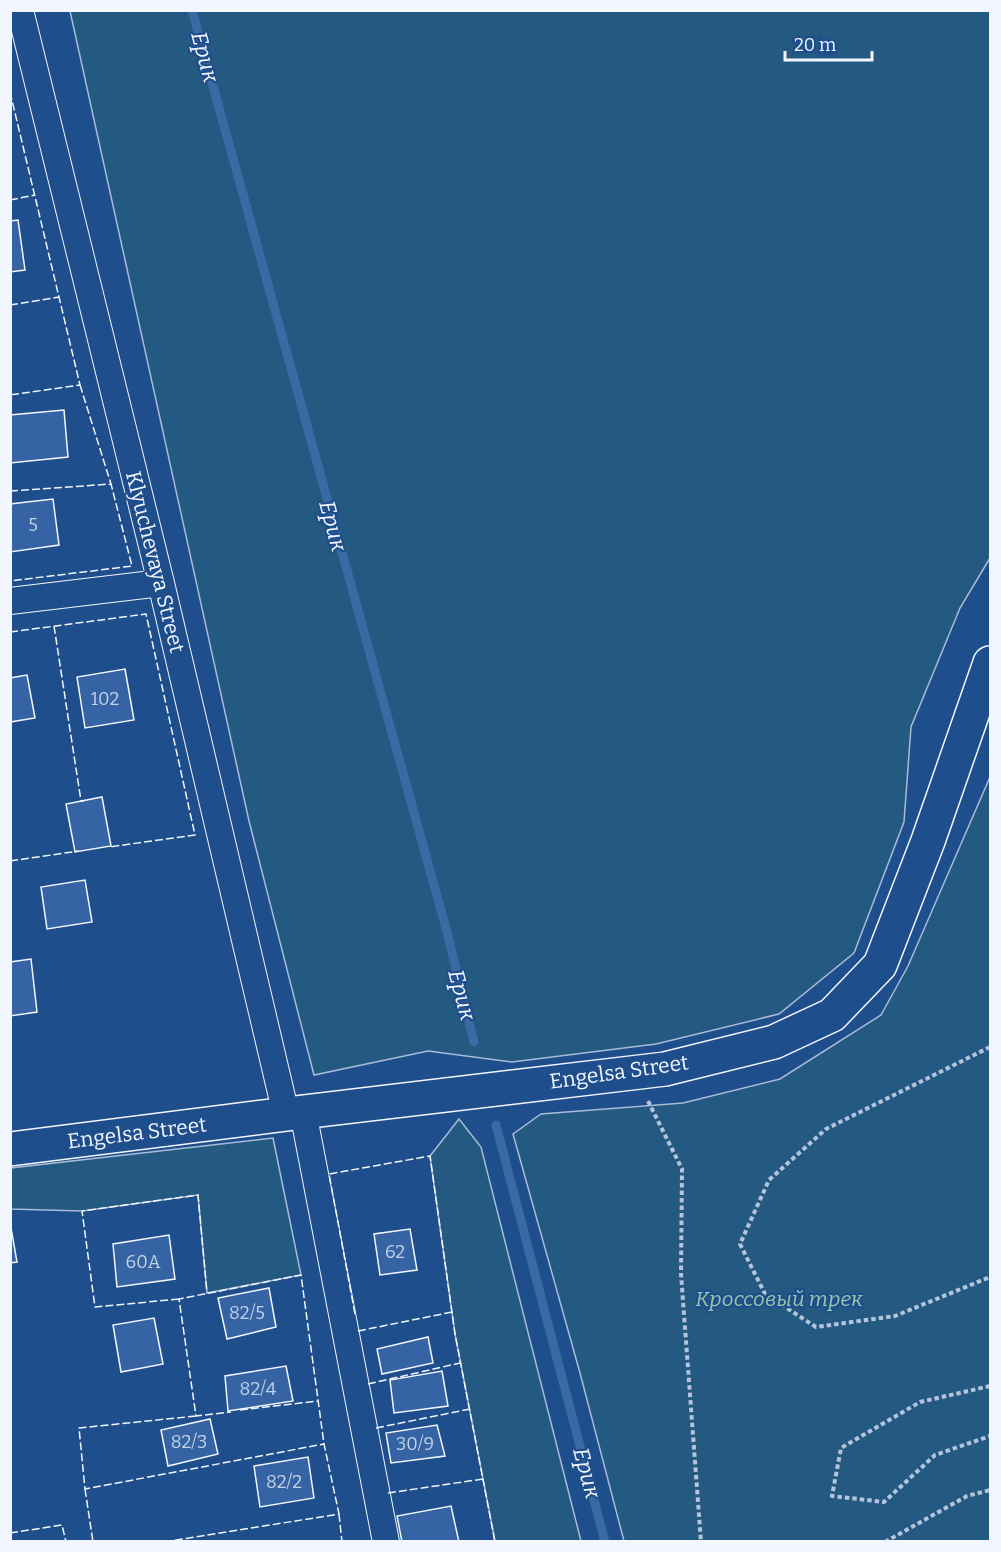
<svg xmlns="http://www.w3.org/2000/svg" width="1001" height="1552" font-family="Bitter,serif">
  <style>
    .green { fill: #245a82; stroke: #a8bbd7; stroke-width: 1.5 }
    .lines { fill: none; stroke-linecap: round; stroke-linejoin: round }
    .stream { stroke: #3b69a3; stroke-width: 9 }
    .building { fill: #3563a3; stroke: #f2f6ff; stroke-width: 1.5 }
    .minor-casing { stroke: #f2f6ff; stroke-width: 28 }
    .tertiary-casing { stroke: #f2f6ff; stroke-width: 36 }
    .path { stroke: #b3c4dc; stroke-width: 4; stroke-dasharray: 4.5 3; stroke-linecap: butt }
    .minor { stroke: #1f4e8c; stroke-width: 26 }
    .tertiary { stroke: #1f4e8c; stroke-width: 33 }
    .fence { stroke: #f2f6ff; stroke-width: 1.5; stroke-dasharray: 8 3; stroke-linecap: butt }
    .labels { text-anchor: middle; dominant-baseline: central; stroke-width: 4.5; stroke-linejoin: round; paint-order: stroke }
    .number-label { font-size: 18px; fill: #c3d1e8 }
    .street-label { font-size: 21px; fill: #f2f6ff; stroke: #1f4e8c }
    .park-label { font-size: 21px; font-style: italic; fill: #97c8a6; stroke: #1f4e8c }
    .water-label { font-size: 22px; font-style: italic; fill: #f2f6ff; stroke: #1f4e8c }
  </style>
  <rect width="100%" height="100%" fill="#1f4e8c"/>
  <path class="green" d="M 70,11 L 990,11 L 990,558 L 960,608 L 911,727 L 904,822 L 854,953 L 779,1014 L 656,1044 L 512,1062 L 428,1051 L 314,1075 L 249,821 Z
    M 990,777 L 990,1541 L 624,1541 L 580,1373 L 513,1134 L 541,1114 L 683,1103 L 780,1079 L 881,1015 L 908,966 Z
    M 459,1119 L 481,1147 L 581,1541 L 495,1541 L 455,1334 L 430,1156 Z
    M 273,1138 L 301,1275 L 207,1293 L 198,1195 L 82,1211 L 11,1209 L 11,1168 Z"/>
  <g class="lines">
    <path class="stream" d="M 192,10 L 447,932 L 474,1042
      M 496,1125 L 605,1542"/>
  </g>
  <path class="building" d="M 18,220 L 25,270 L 10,272 L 10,221 Z
    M 64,410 L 68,457 L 10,463 L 10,415 Z
    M 53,499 L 59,545 L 10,552 L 10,504 Z
    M 125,669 L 134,720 L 85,728 L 77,677 Z
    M 27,675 L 35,718 L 10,722 L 10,678 Z
    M 102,797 L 111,846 L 75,852 L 66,804 Z
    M 85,880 L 92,922 L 47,929 L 41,887 Z
    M 31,959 L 37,1012 L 10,1016 L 10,962 Z
    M 10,1222 L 17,1262 L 10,1263 Z
    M 410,1229 L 417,1270 L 380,1275 L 374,1234 Z
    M 169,1235 L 175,1279 L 117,1287 L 113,1244 Z
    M 269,1288 L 276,1327 L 227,1339 L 218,1298 Z
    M 154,1318 L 163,1364 L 121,1372 L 113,1325 Z
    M 428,1337 L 433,1363 L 382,1374 L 377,1349 Z
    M 286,1366 L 293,1401 L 228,1411 L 225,1376 Z
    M 442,1371 L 448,1406 L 394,1413 L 390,1380 Z
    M 210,1419 L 218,1454 L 168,1466 L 161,1430 Z
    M 437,1425 L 445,1456 L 391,1463 L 386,1433 Z
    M 308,1457 L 314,1498 L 260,1507 L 254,1466 Z
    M 451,1506 L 459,1542 L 402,1542 L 397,1516 Z"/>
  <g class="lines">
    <defs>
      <path id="minor" d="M 20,10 L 161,583 L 286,1114
        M 10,601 L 161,583
        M 303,1112 L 386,1542"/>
      <path id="tertiary" d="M 10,1149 L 303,1112 L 665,1069 L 774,1042 L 832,1015 L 880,965 L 928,841 L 990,663"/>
    </defs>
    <use href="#minor" class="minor-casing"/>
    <use href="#tertiary" class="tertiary-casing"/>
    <path class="path" d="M 990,1047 L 826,1129 L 769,1180 L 740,1244 L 765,1294 L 816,1327 L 895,1316 L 990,1277
      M 648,1101 L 682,1169 L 681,1274 L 701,1542
      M 990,1386 L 920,1402 L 841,1448 L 832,1496 L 884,1502 L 935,1455 L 990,1436
      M 885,1542 L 967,1496 L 990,1490"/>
    <use href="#minor" class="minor"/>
    <use href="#tertiary" class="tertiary"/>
    <path class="fence" d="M 10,92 L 80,385 L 10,395
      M 10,200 L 35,195
      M 10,305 L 59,297
      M 80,385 L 111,484
      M 10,491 L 111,484 L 132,566 L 10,581
      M 54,626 L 81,801 L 84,801
      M 10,632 L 146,614 L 195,835 L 109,847
      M 10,861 L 79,851
      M 179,1299 L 95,1307 L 82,1211 L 198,1195 L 207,1293
      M 355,1314 L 329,1174 L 430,1156 L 455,1334 L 495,1542
      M 358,1331 L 452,1312
      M 368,1384 L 460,1363
      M 240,1410 L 318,1401
      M 196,1416 L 79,1428 L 85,1489 L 324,1444
      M 376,1428 L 470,1409
      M 85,1489 L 93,1542
      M 388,1493 L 483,1479
      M 339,1514 L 342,1542
      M 10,1533 L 62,1525 L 66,1542
      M 164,1542 L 339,1514 L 324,1444 L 301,1275 L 179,1299 L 196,1416 L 231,1412"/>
  </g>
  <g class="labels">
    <g class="number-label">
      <text x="33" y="525">5</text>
      <text x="105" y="699">102</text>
      <text x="395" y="1252">62</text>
      <text x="143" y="1262">60А</text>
      <text x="247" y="1313">82/5</text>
      <text x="258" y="1389">82/4</text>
      <text x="189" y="1442">82/3</text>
      <text x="415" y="1444">30/9</text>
      <text x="284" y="1482">82/2</text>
    </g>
    <g class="street-label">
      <text transform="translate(155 562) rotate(76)">Klyuchevaya Street</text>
      <text transform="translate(619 1072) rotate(-8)">Engelsa Street</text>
      <text transform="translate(137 1133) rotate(-7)">Engelsa Street</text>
    </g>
    <g class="park-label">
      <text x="779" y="1299">Кроссовый трек</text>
    </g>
    <g class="water-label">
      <text transform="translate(205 57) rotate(75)">Ерик</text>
      <text transform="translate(333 526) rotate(75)">Ерик</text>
      <text transform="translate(462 995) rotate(75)">Ерик</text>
      <text transform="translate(587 1473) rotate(75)">Ерик</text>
    </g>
  </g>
  <rect width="1001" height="1552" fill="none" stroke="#f2f6ff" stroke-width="24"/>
  <path d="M785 51v9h87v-9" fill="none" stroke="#f2f6ff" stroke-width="3"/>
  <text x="794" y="51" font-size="18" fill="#f2f6ff" stroke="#1f4e8c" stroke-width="4.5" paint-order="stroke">20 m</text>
</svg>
